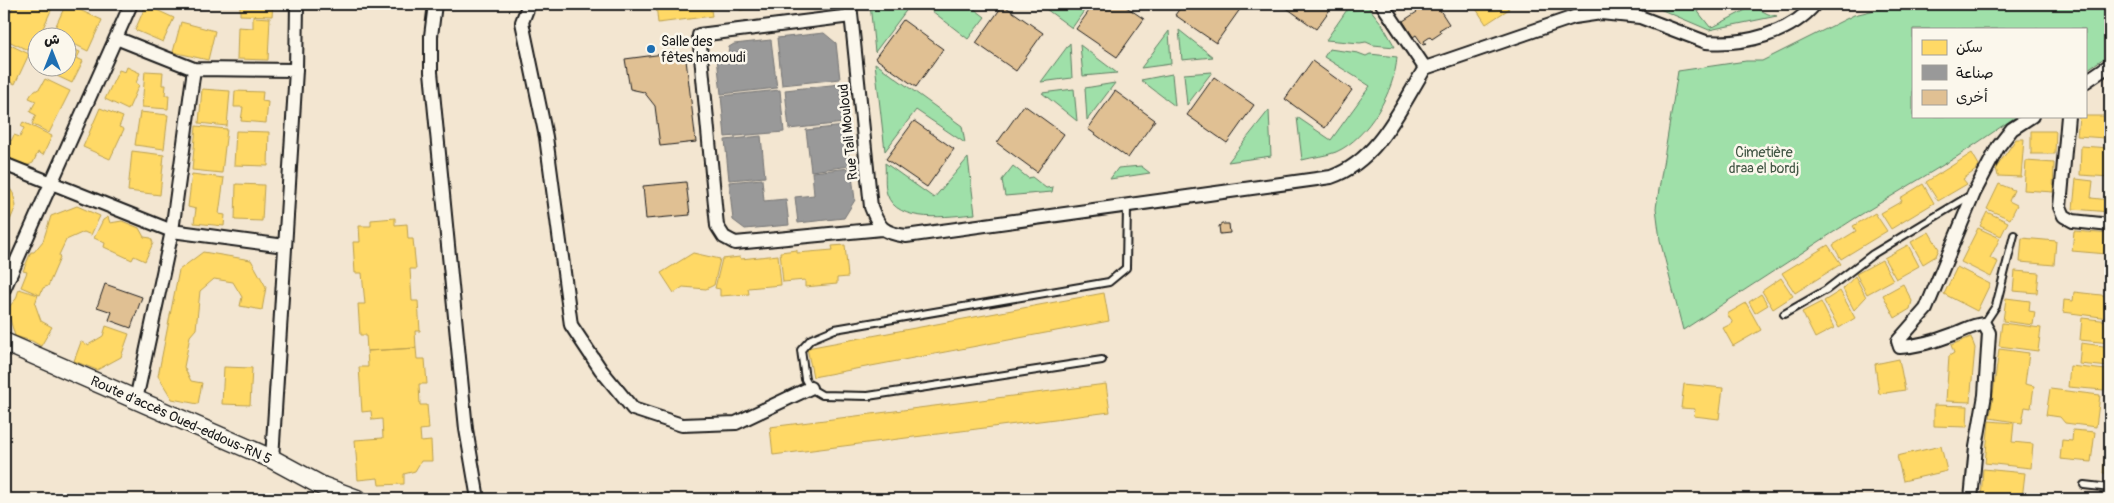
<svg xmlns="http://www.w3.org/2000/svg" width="2114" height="503" font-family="Pangolin,'Playpen Sans Arabic',sans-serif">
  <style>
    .green { fill: #9fe0a9; stroke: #5e7e62 }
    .homes { fill: #ffd966; stroke: #bba050 }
    .industry { fill: #999; stroke: #747474 }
    .building { fill: #e0c093; stroke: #1c1c1c }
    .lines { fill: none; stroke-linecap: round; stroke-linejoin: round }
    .lane-casing { stroke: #1c1c1c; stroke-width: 10 }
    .street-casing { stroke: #1c1c1c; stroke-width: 16 }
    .secondary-casing { stroke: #1c1c1c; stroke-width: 21 }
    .lane { stroke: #fbf7ec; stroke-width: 6 }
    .street { stroke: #fbf7ec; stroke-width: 12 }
    .secondary { stroke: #fbf7ec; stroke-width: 18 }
    .poi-dot { fill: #1f6fb2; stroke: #fbf7ec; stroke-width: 2 }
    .labels { text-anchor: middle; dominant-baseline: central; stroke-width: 5; stroke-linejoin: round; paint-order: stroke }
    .poi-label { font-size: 14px; fill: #1c1c1c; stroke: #fbf7ec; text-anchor: start }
    .street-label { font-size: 14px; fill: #1c1c1c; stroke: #fbf7ec }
    .park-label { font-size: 14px; fill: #435746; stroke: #fbf7ec }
  </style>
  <rect width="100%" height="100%" fill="#f3e6d1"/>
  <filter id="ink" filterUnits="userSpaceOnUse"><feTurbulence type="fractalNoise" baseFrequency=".02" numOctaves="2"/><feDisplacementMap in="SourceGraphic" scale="10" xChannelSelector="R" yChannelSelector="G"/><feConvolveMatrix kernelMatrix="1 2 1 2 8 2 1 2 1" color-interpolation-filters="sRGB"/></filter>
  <g filter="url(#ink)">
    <path class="green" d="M 870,4 L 911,4 L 875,52 Z
      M 923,4 L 968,4 L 985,17 L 968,39 Z
      M 1039,4 L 1081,4 L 1086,8 L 1072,28 Z
      M 1351,4 L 1366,4 L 1382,24 L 1395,47 L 1373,45 L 1366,42 L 1360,43 L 1326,40 Z
      M 1648,4 L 1692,4 L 1710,27 L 1715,26 L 1753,6 L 1768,14 L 1777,16 L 1709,30 Z
      M 1900,4 L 2110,4 L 2110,54 L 2085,71 L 2085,29 L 1913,29 L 1913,116 L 2017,116 L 1958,156 L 1857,217 L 1683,330 L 1660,240 L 1656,208 L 1678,71 L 1746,61 L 1762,61 L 1854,15 Z
      M 1179,30 L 1213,57 L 1182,60 Z
      M 1169,31 L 1171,64 L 1141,68 Z
      M 1070,43 L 1072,78 L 1041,82 Z
      M 1080,45 L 1117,73 L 1083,76 Z
      M 1329,49 L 1358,53 L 1366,56 L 1370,54 L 1397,57 C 1395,91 1368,138 1336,152 C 1326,156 1313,157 1302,160 L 1297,117 L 1331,140 L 1370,86 L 1324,57 Z
      M 875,63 L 962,126 L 965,143 L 916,110 L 885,151 Z
      M 1212,72 L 1187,105 L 1184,74 Z
      M 1172,74 L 1175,106 L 1141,80 Z
      M 1115,83 L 1087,120 L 1085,88 Z
      M 1074,89 L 1077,121 L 1042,93 Z
      M 1269,110 L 1271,156 L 1228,162 Z
      M 968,158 L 975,214 C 950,216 897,225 887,194 C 884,185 886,173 885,163 L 934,198 Z
      M 1013,166 L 1028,178 L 1032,177 L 1046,188 L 1053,187 L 1052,192 L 1005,196 L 1002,180 Z
      M 1141,166 L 1150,173 L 1110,179 L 1118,168 Z"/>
    <path class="homes" d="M 14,4 L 54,4 L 32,52 L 4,39 L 4,28 Z
      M 66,4 L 102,20 L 88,51 L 68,41 L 68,38 L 59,38 L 52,34 Z
      M 240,4 L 273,4 L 272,16 L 240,15 Z
      M 656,4 L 710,4 L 712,16 L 658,23 Z
      M 739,4 L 789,4 L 740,10 Z
      M 1473,4 L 1505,4 L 1509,9 L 1486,24 Z
      M 146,5 L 174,18 L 163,42 L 135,30 Z
      M 253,17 L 270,18 L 268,60 L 237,59 L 238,27 L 253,28 Z
      M 181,22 L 215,31 L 208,60 L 173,52 Z
      M 4,42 L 29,54 L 15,84 L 4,79 Z
      M 68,47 L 80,52 L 77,58 L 83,61 L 72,83 L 44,70 L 45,68 L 68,68 Z
      M 127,67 L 140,73 L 136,83 L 139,85 L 128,110 L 105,99 L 119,70 L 125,72 Z
      M 145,71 L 163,72 L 162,85 L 166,85 L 165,95 L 169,95 L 168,109 L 142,107 Z
      M 45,79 L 70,91 L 49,133 L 32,124 L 36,115 L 30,112 L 36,101 L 29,98 L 32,93 L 40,88 Z
      M 202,89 L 230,91 L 227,126 L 199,123 Z
      M 235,91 L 263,92 L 262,101 L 268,102 L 266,123 L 241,121 L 243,107 L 234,107 Z
      M 100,108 L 123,117 L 119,127 L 124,129 L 110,159 L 83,147 Z
      M 2105,110 L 2110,111 L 2110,133 L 2105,132 L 2105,138 L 2077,136 L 2079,116 L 2105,116 Z
      M 140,112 L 168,115 L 164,149 L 135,145 Z
      M 23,122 L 52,136 L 43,155 L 38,152 L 33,163 L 28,165 L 23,165 L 5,157 L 7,152 L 4,151 L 5,138 L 11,141 L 14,135 L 20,137 L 24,128 L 21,126 Z
      M 196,126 L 227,129 L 222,173 L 192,170 Z
      M 236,131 L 269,132 L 268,166 L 234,165 Z
      M 2031,131 L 2056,131 L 2055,154 L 2031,154 Z
      M 2016,139 L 2024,139 L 2021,177 L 1998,176 L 1996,168 Z
      M 2081,146 L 2110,148 L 2110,177 L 2080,175 Z
      M 132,151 L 164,155 L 160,195 L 128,191 Z
      M 1972,153 L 1979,165 L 1976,170 L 1963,179 L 1967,184 L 1938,201 L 1926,182 Z
      M 2026,161 L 2054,163 L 2053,192 L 2024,190 Z
      M 192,174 L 224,178 L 219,214 L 225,215 L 224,226 L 194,223 L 196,209 L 188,207 Z
      M 2076,179 L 2093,181 L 2091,198 L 2110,200 L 2110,212 L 2073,209 Z
      M 4,180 L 13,193 L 16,206 L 4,235 Z
      M 236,184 L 264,185 L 262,221 L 235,220 Z
      M 1923,184 L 1934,203 L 1891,229 L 1881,213 L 1902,201 L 1900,198 Z
      M 1999,184 L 2014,190 L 2009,201 L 2017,205 L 2010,219 L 1987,209 Z
      M 77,206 L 100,216 L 91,235 L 84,232 L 66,240 L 59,255 L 60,258 L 48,286 L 43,288 L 40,295 L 21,287 L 27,272 L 23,271 L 31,252 L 34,252 L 43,241 L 51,216 Z
      M 1987,212 L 2008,222 L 2001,236 L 1980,226 Z
      M 1875,213 L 1887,231 L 1841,259 L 1833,245 L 1856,231 L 1853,226 Z
      M 108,217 L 110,223 L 122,221 L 139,228 L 144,237 L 151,238 L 153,243 L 145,261 L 134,256 L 132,260 L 104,247 L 105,243 L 94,238 L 103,220 Z
      M 395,218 L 395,225 L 407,224 L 408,239 L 413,239 L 416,269 L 410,269 L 412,301 L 418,301 L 420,331 L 415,331 L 416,348 L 367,351 L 366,335 L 360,335 L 358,304 L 365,304 L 362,273 L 355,273 L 353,242 L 360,242 L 359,226 L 371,226 L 371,220 Z
      M 1978,228 L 2000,238 L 1990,258 L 1998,262 L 1991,277 L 1961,262 Z
      M 2074,231 L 2110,234 L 2110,266 L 2106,265 L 2107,254 L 2072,251 Z
      M 1929,232 L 1939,249 L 1936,256 L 1923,264 L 1911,242 Z
      M 2022,238 L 2056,241 L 2054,265 L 2020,262 Z
      M 845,245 L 848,277 L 837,278 L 837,284 L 805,287 L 805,280 L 783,282 L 780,252 L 797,250 L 797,253 L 833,250 L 832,246 Z
      M 1828,245 L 1841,264 L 1795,293 L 1782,273 Z
      M 1908,245 L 1919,266 L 1896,279 L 1884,258 Z
      M 203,252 L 251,260 L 266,287 L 262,310 L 240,306 L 242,297 L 233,282 L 214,279 L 200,291 L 196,329 L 190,336 L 184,367 L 191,381 L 202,383 L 198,404 L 172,399 L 158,376 L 179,270 Z
      M 693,253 L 720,259 L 714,285 L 706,289 L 683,287 L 674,293 L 661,273 Z
      M 778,255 L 781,285 L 748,288 L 749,294 L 720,296 L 720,289 L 715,288 L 722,259 L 740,257 L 741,259 Z
      M 1882,260 L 1893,280 L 1867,294 L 1856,274 Z
      M 1957,267 L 1990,284 L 1977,311 L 1944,294 Z
      M 2015,271 L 2039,273 L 2037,293 L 2013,291 Z
      M 1855,276 L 1866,297 L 1854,310 L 1843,289 Z
      M 1781,278 L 1793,296 L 1773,309 L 1762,291 Z
      M 1903,284 L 1912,301 L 1910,309 L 1895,318 L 1883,295 Z
      M 19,289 L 38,295 L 35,304 L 41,321 L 52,327 L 41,346 L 32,341 L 15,336 L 7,309 L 16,299 Z
      M 1840,291 L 1855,318 L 1839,328 L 1824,301 Z
      M 2074,292 L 2110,296 L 2109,318 L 2063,312 L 2064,300 L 2073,301 Z
      M 1104,293 L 1109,321 L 813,377 L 807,348 Z
      M 1761,294 L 1768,305 L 1755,313 L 1749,302 Z
      M 2006,298 L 2030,301 L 2029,311 L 2035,312 L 2033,325 L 2003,321 Z
      M 1821,302 L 1834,328 L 1815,338 L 1802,312 Z
      M 1746,303 L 1761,330 L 1733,346 L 1723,328 L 1733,323 L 1727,314 Z
      M 2082,318 L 2110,321 L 2110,343 L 2080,340 Z
      M 2002,323 L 2041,328 L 2038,351 L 1999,346 Z
      M 106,326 L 129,334 L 121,357 L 97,370 L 74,361 L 81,342 L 88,345 L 103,336 Z
      M 1971,337 L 1975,348 L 1970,402 L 1946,401 L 1949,356 L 1954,353 L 1951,345 Z
      M 2081,343 L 2110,347 L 2110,367 L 2079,364 Z
      M 416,348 L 417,359 L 425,359 L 427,384 L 419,384 L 420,405 L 427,405 L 429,429 L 420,430 L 421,442 L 431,441 L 432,461 L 421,461 L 415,471 L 404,474 L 404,484 L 379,485 L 378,478 L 358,480 L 355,440 L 383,438 L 382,419 L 372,420 L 371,411 L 362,412 L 359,367 L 368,367 L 367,351 Z
      M 1999,349 L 2029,353 L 2025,384 L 2034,386 L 2031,408 L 2025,407 L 2022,423 L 1990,418 Z
      M 1899,359 L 1905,390 L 1879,394 L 1875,364 Z
      M 2070,366 L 2106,370 L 2104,390 L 2068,387 Z
      M 224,367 L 252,368 L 250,405 L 222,404 Z
      M 1106,384 L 1110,412 L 773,455 L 770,427 Z
      M 1684,384 L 1723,388 L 1719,419 L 1694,416 L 1695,409 L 1681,408 Z
      M 2050,389 L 2100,395 L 2096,427 L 2065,423 L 2060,417 L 2046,415 Z
      M 1934,405 L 1968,406 L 1967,427 L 1934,426 Z
      M 1989,421 L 2014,423 L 2012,442 L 2033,444 L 2031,468 L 1985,463 Z
      M 2073,430 L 2095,432 L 2091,462 L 2060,459 L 2062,440 L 2072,441 Z
      M 2107,435 L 2110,435 L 2110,474 L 2103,473 Z
      M 1941,446 L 1947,471 L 1903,481 L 1897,456 Z
      M 1983,469 L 2025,473 L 2022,499 L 1981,499 Z"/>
    <path class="industry" d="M 824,33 L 836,43 L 840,79 L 782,85 L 777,38 Z
      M 771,40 L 777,88 L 721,94 L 717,58 L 728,57 L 729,47 L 734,44 Z
      M 840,84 L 844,123 L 789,129 L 785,90 Z
      M 780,90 L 784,132 L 725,137 L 721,96 Z
      M 845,126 L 850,166 L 811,171 L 806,130 Z
      M 761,136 L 765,177 L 729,180 L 725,140 Z
      M 851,168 L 855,200 L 844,218 L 798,223 L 795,197 L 814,195 L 812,172 Z
      M 762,179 L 764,201 L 786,199 L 789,225 L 745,229 L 733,220 L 729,182 Z"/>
    <path class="building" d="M 1094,4 L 1122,4 L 1144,19 L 1117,57 L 1076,29 Z
      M 1183,4 L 1241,4 L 1243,5 L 1216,43 L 1175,15 Z
      M 1281,4 L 1334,4 L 1316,29 Z
      M 1413,4 L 1436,4 L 1449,24 L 1439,30 L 1441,33 L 1432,39 L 1430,37 L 1424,41 L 1426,44 L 1423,45 L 1416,35 L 1413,37 L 1403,21 L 1417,12 L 1412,5 Z
      M 1003,5 L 1043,33 L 1016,71 L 976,43 Z
      M 903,20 L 943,49 L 916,87 L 875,58 Z
      M 679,52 L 686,60 L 696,142 L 660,146 L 655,106 L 644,92 L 630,89 L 625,59 Z
      M 1312,61 L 1352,90 L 1325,128 L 1285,99 Z
      M 1214,77 L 1254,105 L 1227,143 L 1187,115 Z
      M 1115,91 L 1155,120 L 1128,158 L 1088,129 Z
      M 1024,105 L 1064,134 L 1037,172 L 997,143 Z
      M 914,121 L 954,149 L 927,187 L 886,159 Z
      M 686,182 L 690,215 L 646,219 L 643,186 Z
      M 1222,224 L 1229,224 L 1230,233 L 1220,234 L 1219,226 Z
      M 105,284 L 142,297 L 131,328 L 109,320 L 112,312 L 97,307 Z"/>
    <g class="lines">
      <defs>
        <path id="lane" d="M 1784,314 L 1826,290 L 1873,254 L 1971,195
          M 1984,324 L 1996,306 L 2014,235
          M 1102,360 L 868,396 L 822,395 L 810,388 L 805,379 L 801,350 L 811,339 L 835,329 L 1109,282 L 1126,268 L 1127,206
          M 2084,485 L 2110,488"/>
        <path id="street" d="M 435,4 L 431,36 L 431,72 L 466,429 L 478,499
          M 529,4 L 522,22 L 546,137 L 571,325 L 601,370 L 633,409 L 682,425 L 736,423 L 810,388
          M 850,4 L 871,207 C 879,228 883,233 906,236 L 1331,177 C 1378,161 1401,107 1425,68 L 1382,4
          M 851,16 L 699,35 L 717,226 L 724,237 L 735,243 L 882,229
          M 116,38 L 194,69 L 296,70
          M 1425,68 L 1574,17 L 1601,13 L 1640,17 L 1706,42 C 1744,45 1790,34 1815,4
          M 2085,82 L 2110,65
          M 2068,116 L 2060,207 L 2064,216 L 2073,221 L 2110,225
          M 4,164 L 172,231 L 285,246
          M 4,289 L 131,4
          M 136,400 L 172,231 L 194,69
          M 272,459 L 296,70 L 297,4
          M 1971,499 L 1976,447 L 1985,395 L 1989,333 L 1984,324 C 1972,325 1965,330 1954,334 C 1936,341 1920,346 1900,347 L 1898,341 L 1926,309 L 1974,193 L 1998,147 L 2012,129 L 2032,116"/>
        <path id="secondary" d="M 4,342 L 272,459 L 322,486 L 357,499"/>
      </defs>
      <use href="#lane" class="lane-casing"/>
      <use href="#street" class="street-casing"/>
      <use href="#secondary" class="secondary-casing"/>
      <use href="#lane" class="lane"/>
      <use href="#street" class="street"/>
      <use href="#secondary" class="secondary"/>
    </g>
  </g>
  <circle class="poi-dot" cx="651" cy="49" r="5"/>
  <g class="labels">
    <g class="poi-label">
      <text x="661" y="41">Salle des<tspan x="661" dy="16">fêtes hamoudi</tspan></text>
    </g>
    <g class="street-label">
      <text transform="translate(848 132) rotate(-96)">Rue Tali Mouloud</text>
      <text transform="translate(181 420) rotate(24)">Route d'accès Oued-eddous-RN 5</text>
    </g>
    <g class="park-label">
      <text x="1764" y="152">Cimetière<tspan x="1764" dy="16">draa el bordj</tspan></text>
    </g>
  </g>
  <rect width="2114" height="503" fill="none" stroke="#fbf7ec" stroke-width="20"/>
  <rect x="10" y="10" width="2094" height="483" fill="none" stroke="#1c1c1c" stroke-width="2" filter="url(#ink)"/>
  <rect x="1912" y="28" width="175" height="90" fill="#fbf7ec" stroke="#a29f99"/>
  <rect x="1922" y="40" width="25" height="15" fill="#ffd966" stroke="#a29f99"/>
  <text x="1956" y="52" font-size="15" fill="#1c1c1c">سكن</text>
  <rect x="1922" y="65" width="25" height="15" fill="#999999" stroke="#a29f99"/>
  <text x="1956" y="78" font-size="15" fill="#1c1c1c">صناعة</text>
  <rect x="1922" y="90" width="25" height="15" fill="#e0c093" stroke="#a29f99"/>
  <text x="1956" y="102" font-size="15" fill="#1c1c1c">أخرى</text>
  <g transform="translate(52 52)"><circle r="24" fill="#fbf7ec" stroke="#a29f99"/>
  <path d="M0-4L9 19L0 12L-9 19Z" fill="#1f6fb2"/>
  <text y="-8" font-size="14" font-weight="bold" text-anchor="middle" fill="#1c1c1c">ش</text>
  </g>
</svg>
